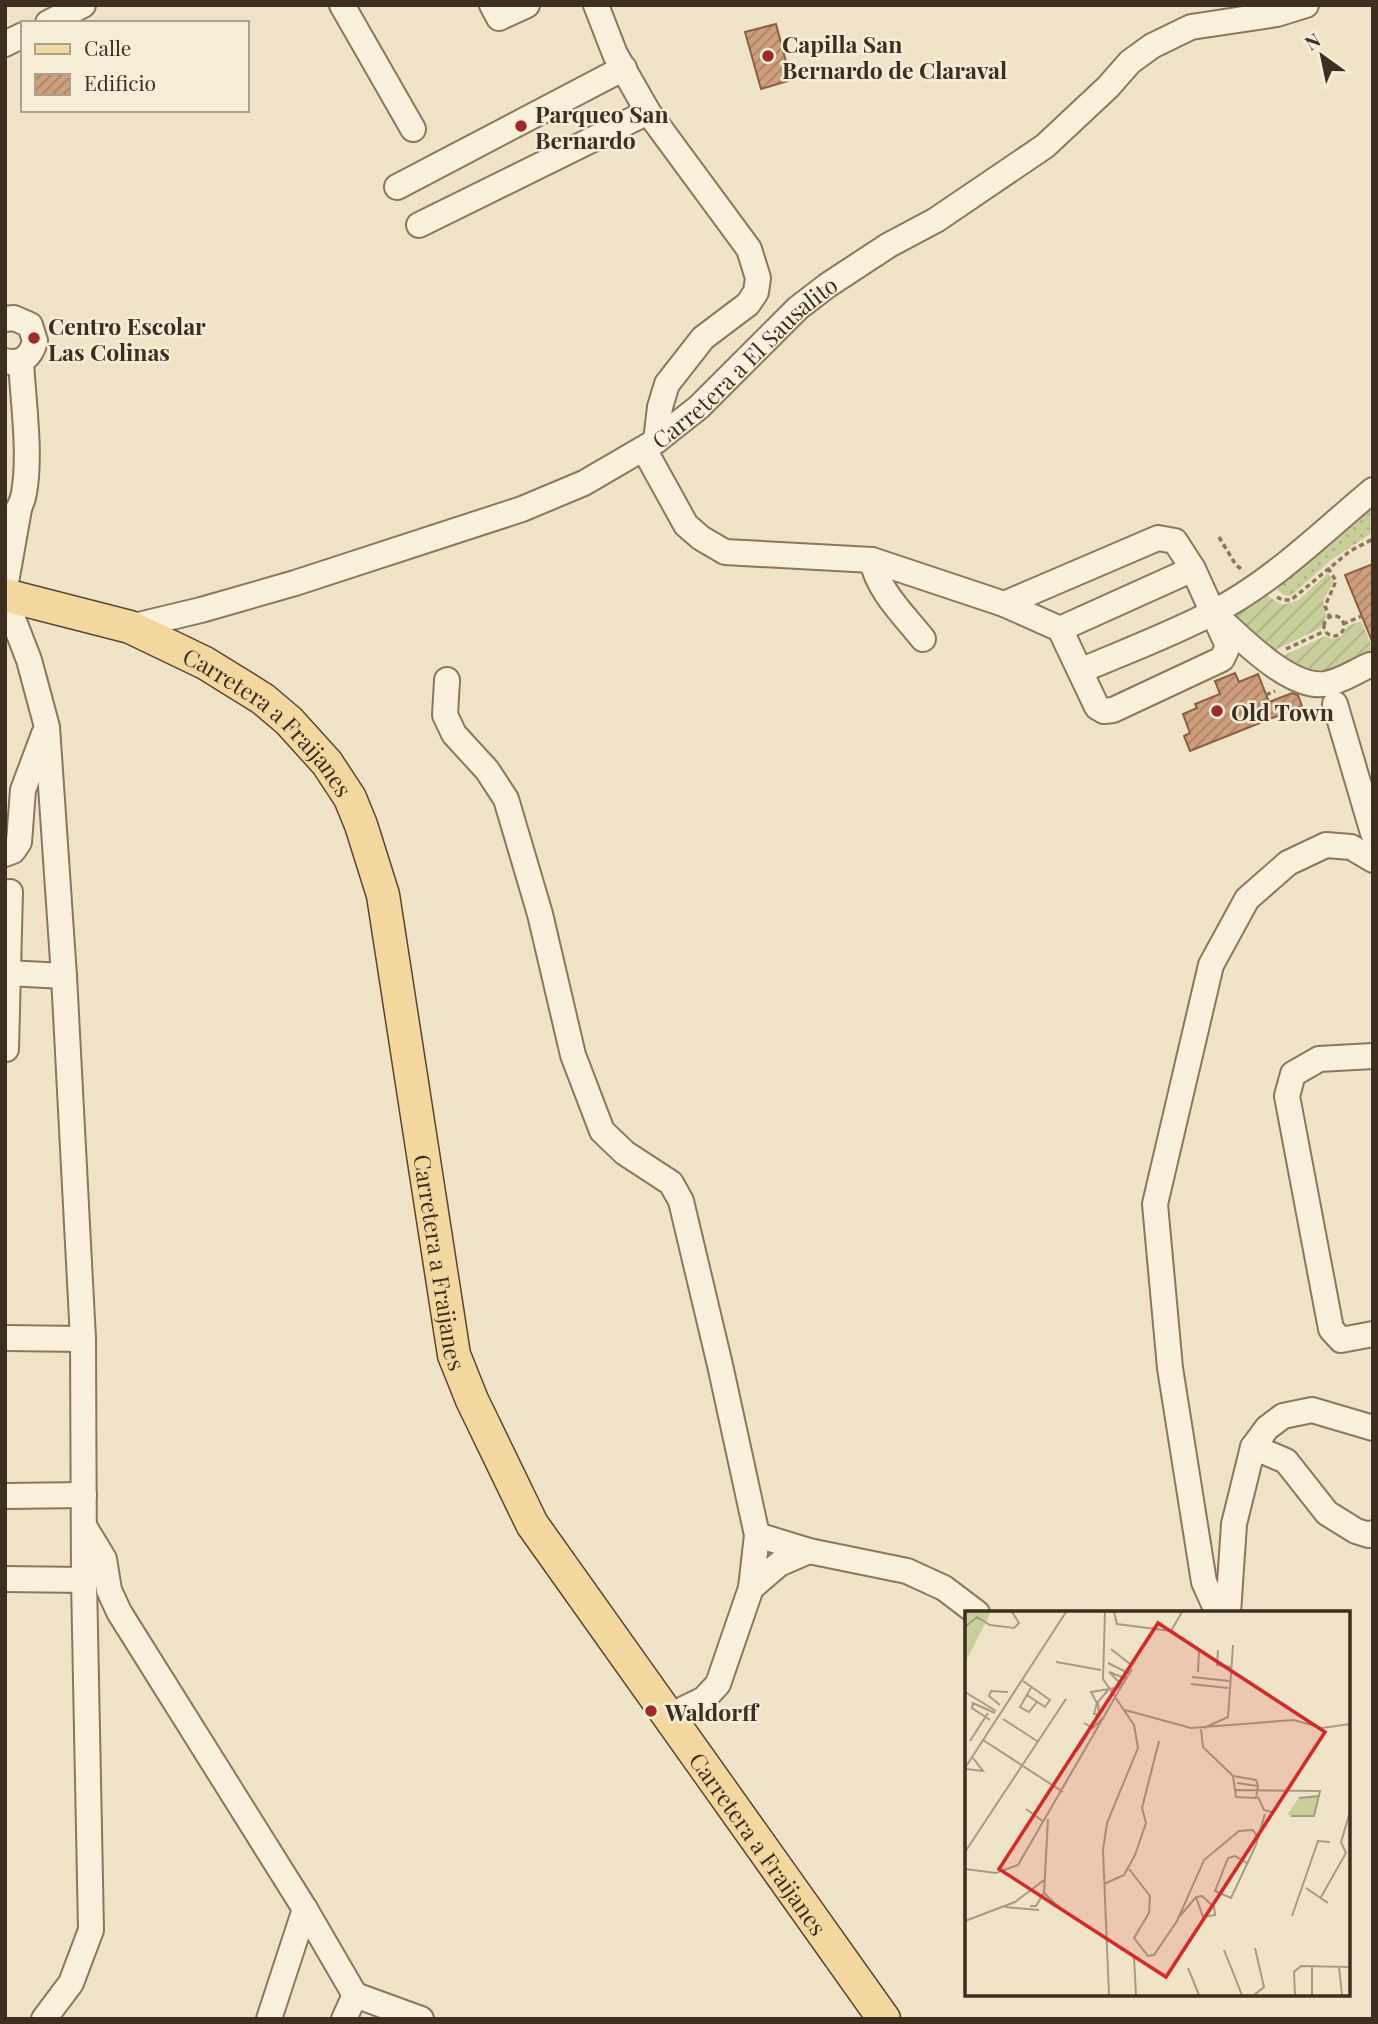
<svg xmlns="http://www.w3.org/2000/svg" width="1378" height="2024" font-family="'Playfair Display',serif">
  <style>
    .grass { fill: url(#grass-dots) }
    .garden { fill: url(#garden-furrows) }
    .building { fill: url(#building-hatch); stroke: #8d5f41; stroke-width: 2 }
    .lines { fill: none; stroke-linecap: round; stroke-linejoin: round }
    .minor-casing { stroke: #8d765c; stroke-width: 28 }
    .major-casing { stroke: #5b4430; stroke-width: 35 }
    .path { stroke: #8d765c; stroke-width: 3.5; stroke-dasharray: 5 3.5; stroke-linecap: butt }
    .minor { stroke: #faf1dc; stroke-width: 24 }
    .major { stroke: #f3d9a0; stroke-width: 32 }
    .poi-dot { fill: #9e2a2b; stroke: #f7eed8; stroke-width: 2.5 }
    .labels { text-anchor: middle; dominant-baseline: central; stroke-width: 5; stroke-linejoin: round; paint-order: stroke }
    .poi-label { font-size: 23px; font-weight: bold; fill: #3d2e20; stroke: #f7eed8; text-anchor: start }
    .street-label { font-size: 23px; fill: #3d2e20; stroke: #f7eed8 }
    .inset-road { fill: none; stroke: #a89b85; stroke-width: 2 }
    .view { fill: #d62828; fill-opacity: 0.15; stroke: #d62828; stroke-width: 3.5 }
    .inset-edge { fill: none; stroke: #3d2e20; stroke-width: 3.5 }
  </style>
  <defs>
    <pattern id="grass-dots" width="8" height="8" patternUnits="userSpaceOnUse" patternTransform="scale(1.75)"><rect width="8" height="8" fill="#c9cf9b"/><path d="M2 2h.1M6 6h.1" fill="none" stroke="#aeb285" stroke-width="1.8" stroke-linecap="round"/></pattern>
    <pattern id="garden-furrows" width="10" height="10" patternUnits="userSpaceOnUse" patternTransform="scale(1.75)"><rect width="10" height="10" fill="#c9cf9b"/><path d="M-1 1l2-2M0 10L10 0M9 11l2-2" fill="none" stroke="#aeb285"/></pattern>
    <pattern id="building-hatch" width="6" height="6" patternUnits="userSpaceOnUse" patternTransform="scale(1.75)"><rect width="6" height="6" fill="#cf9f7d"/><path d="M-1 1l2-2M0 6l6-6M5 7l2-2" fill="none" stroke="#a98266"/></pattern>
  </defs>
  <rect width="100%" height="100%" fill="#f0e4c8"/>
  <path class="grass" d="M 1373,498 L 1373,532 L 1330,561 L 1291,596 L 1284,595 L 1271,584 Z"/>
  <path class="garden" d="M 1328,573 L 1333,582 L 1323,601 L 1326,616 L 1321,628 L 1269,653 L 1225,614 L 1260,591 L 1282,605 L 1299,600 Z
    M 1361,621 L 1373,649 L 1373,660 L 1323,679 L 1277,659 L 1325,636 L 1332,639 C 1341,639 1345,635 1347,626 Z"/>
  <path class="building" d="M 776,24 L 791,80 L 761,89 L 745,32 Z
    M 1373,564 L 1373,641 L 1372,641 L 1345,575 Z
    M 1235,673 L 1239,682 L 1258,674 L 1269,702 L 1292,693 L 1298,695 L 1302,706 L 1190,751 L 1184,736 L 1190,733 L 1183,714 L 1197,708 L 1195,704 L 1220,694 L 1215,681 Z"/>
  <g class="lines">
    <defs>
      <g id="minor">
        <path d="M 342,5 L 413,129"/>
        <path d="M 492,5 L 499,18 L 527,5"/>
        <path d="M 596,5 L 615,54 L 648,112 L 749,249 L 758,278 L 756,292 L 748,304 L 703,338 L 667,384 L 660,407 L 656,441"/>
        <path d="M 48,23 L 83,5"/>
        <path d="M 5,44 L 23,35"/>
        <path d="M 397,187 L 624,68"/>
        <path d="M 419,225 L 648,112"/>
        <path d="M 5,319 L 14,318 L 30,325 L 35,341 C 31,357 21,365 5,361"/>
        <path d="M 644,449 L 686,525 L 701,538 L 725,552 L 872,560 L 1004,604 L 1060,629 L 1097,707 L 1104,711 L 1113,710 L 1222,659 L 1228,646 L 1193,569 L 1060,629"/>
        <path d="M 5,526 C 14,517 22,506 24,493 C 31,454 23,401 21,361"/>
        <path d="M 872,560 C 878,591 904,615 923,639"/>
        <path d="M 5,588 L 19,509"/>
        <path d="M 5,598 L 29,660 L 47,727 L 64,976 L 83,1339 L 84,1580 L 91,1930 L 71,1983 L 44,2019"/>
        <path d="M 1004,604 L 1158,538 L 1175,541 L 1193,569"/>
        <path d="M 1221,620 C 1244,641 1291,689 1325,684 C 1340,682 1356,671 1370,665"/>
        <path id="s1" d="M 130,627 L 201,610 L 295,583 L 522,509 L 584,483 L 656,441 L 699,407 L 798,308 L 828,285 L 889,245 L 936,220 L 1045,146 L 1108,87 L 1130,62 L 1152,46 L 1191,27 L 1277,14 L 1306,5"/>
        <path d="M 1080,671 C 1124,652 1170,635 1212,613 C 1273,582 1321,533 1373,490"/>
        <path d="M 447,680 L 445,715 L 454,734 L 487,770 L 506,799 L 540,914 L 573,1055 L 602,1131 L 625,1153 L 671,1183 L 681,1201 L 720,1365 L 757,1535 L 751,1588 L 718,1684 L 704,1699 L 669,1716"/>
        <path d="M 1335,704 L 1373,833"/>
        <path d="M 5,854 L 13,851 L 19,842 L 23,790 L 44,734"/>
        <path d="M 7,973 L 64,976"/>
        <path d="M 6,1049 L 10,892"/>
        <path d="M 1373,1056 L 1319,1059 L 1293,1074 L 1287,1096 L 1331,1329 L 1341,1340 L 1373,1334"/>
        <path d="M 5,1338 L 83,1339"/>
        <path d="M 1253,1447 L 1286,1461 L 1327,1513 L 1356,1531 L 1369,1535 L 1373,1533"/>
        <path d="M 5,1496 L 84,1495"/>
        <path d="M 84,1526 L 104,1559 L 109,1590 L 119,1612 L 305,1909 L 355,1995 L 344,2019"/>
        <path d="M 757,1535 L 809,1551 L 907,1571 L 944,1588 L 977,1613"/>
        <path d="M 5,1579 L 84,1580"/>
        <path d="M 751,1588 L 779,1564 L 809,1551"/>
        <path d="M 1218,1613 L 1204,1582 L 1170,1368 L 1155,1204 L 1211,965 L 1247,899 L 1288,863 L 1326,845 L 1351,847 L 1373,860"/>
        <path d="M 1228,1613 L 1234,1524 L 1253,1447 L 1267,1428 L 1283,1416 L 1312,1410 L 1373,1428"/>
        <path d="M 355,1995 L 421,2019"/>
        <path d="M 269,2019 L 305,1909"/>
      </g>
      <g id="major">
        <path id="s2" d="M 5,595 L 130,627 L 205,663 L 263,699 L 289,721 L 327,763 L 350,798 L 361,825 L 383,895 L 454,1355 L 472,1400 L 532,1524 L 884,2019"/>
      </g>
    </defs>
    <use href="#minor" class="minor-casing"/>
    <use href="#major" class="major-casing"/>
    <path class="path" d="M 1219,537 L 1236,565 L 1244,571
      M 1328,568 L 1336,581 L 1325,606 L 1330,618
      M 1277,597 L 1282,600 L 1291,600 L 1350,551 L 1373,539
      M1324 626a10 10 0 1 1 20 0a10 10 0 1 1-20 0Z
      M 1343,624 L 1362,616
      M 1286,649 L 1325,631
      M 1266,695 L 1275,691"/>
    <use href="#minor" class="minor"/>
    <use href="#major" class="major"/>
  </g>
  <g class="poi-dot">
    <circle cx="768" cy="56" r="7"/>
    <circle cx="521" cy="126" r="7"/>
    <circle cx="34" cy="338" r="7"/>
    <circle cx="1217" cy="711" r="7"/>
    <circle cx="651" cy="1711" r="7"/>
  </g>
  <g class="labels">
    <g class="poi-label">
      <text x="782" y="43">Capilla San<tspan x="782" dy="26">Bernardo de Claraval</tspan></text>
      <text x="535" y="113">Parqueo San<tspan x="535" dy="26">Bernardo</tspan></text>
      <text x="48" y="325">Centro Escolar<tspan x="48" dy="26">Las Colinas</tspan></text>
      <text x="1231" y="711">Old Town</text>
      <text x="665" y="1711">Waldorff</text>
    </g>
    <g class="street-label">
      <text stroke="none"><textPath href="#s1" startOffset="679">Carretera a El Sausalito</textPath></text>
      <text stroke="none"><textPath href="#s2" startOffset="299">Carretera a Fraijanes</textPath></text>
      <text stroke="none"><textPath href="#s2" startOffset="887">Carretera a Fraijanes</textPath></text>
      <text stroke="none"><textPath href="#s2" startOffset="1559">Carretera a Fraijanes</textPath></text>
    </g>
  </g>
  <g transform="translate(965 1611)">
    <rect width="385" height="385" fill="#f0e4c8"/>
    <path d="M 354,186 L 348,204 L 322,204 L 333,188 Z" fill="#c9cf9b"/>
    <path d="M 0,1 L 26,1 L 0,52 Z" fill="#c9cf9b"/>
    <path class="inset-road" d="M 140,1 L 138,68 L 169,114 L 173,137 L 142,212 L 138,239 L 144,384M 149,1 L 152,13 L 206,20 L 217,1M 0,16 L 12,6 L 25,14 L 49,17 L 54,12 L 47,1M 146,38 L 165,53M 253,39 L 252,54 L 266,56M 91,51 L 136,59M 143,52 L 165,63M 233,61 L 234,40M 227,66 L 264,70M 58,70 L 85,89 L 80,96 L 62,84M 226,73 L 263,77M 157,74 L 144,61 L 162,68M 67,75 L 55,96 L 64,101 L 72,91M 143,79 L 133,91 L 134,104 L 129,103 L 132,92 L 126,81 L 156,76 L 167,58M 0,81 L 31,100M 35,94 L 24,85 L 26,80 L 43,81M 160,99 L 226,117 L 329,109 L 357,117 L 385,113M 38,108 L 72,130M 25,109 L 7,97 L 8,92 L 30,102M 119,112 L 128,117 L 138,107M 239,117 L 263,106 L 268,34M 236,118 L 238,136 L 268,165 L 271,186 L 291,187 L 293,175 L 272,172M 18,129 L 98,181M 5,130 L 23,102M 112,140 L 124,121M 0,157 L 101,1M 1,158 L 18,160 L 8,147M 268,165 L 291,169 L 293,175M 271,179 L 355,180 L 349,205 L 326,205M 293,186 L 299,199 L 307,201M 334,187 L 355,185M 61,198 L 79,211M 0,241 L 101,88M 282,252 L 270,245 L 263,247 L 250,280 L 266,287 L 291,234 L 300,203M 0,258 L 31,262 L 53,254 L 156,76M 164,258 L 185,285 L 184,302 L 169,327 L 183,345 L 189,344 L 212,310 L 239,249 L 274,220 L 288,219 L 292,225M 139,273 L 159,264 L 170,244 L 181,212 L 177,197 L 194,130M 341,277 L 363,292M 79,282 L 95,297M 356,286 L 381,242 L 376,231 L 385,201M 65,295 L 71,295 L 79,282 L 83,208M 40,296 L 74,299M 215,305 L 231,286 L 237,285 L 249,296 L 250,304 L 238,306 L 231,286M 327,305 L 353,230 L 365,231M 0,310 L 50,291 L 79,269M 259,339 L 277,384M 169,346 L 171,384M 347,356 L 347,384M 374,356 L 377,384M 223,357 L 234,384M 289,384 L 299,376 L 290,337M 330,384 L 329,361 L 336,355 L 385,356"/>
    <path class="view" d="M 193,12 L 360,121 L 201,366 L 34,258 Z"/>
    <rect width="385" height="385" class="inset-edge"/>
  </g>
  <rect width="1378" height="2024" fill="none" stroke="#3d2e20" stroke-width="14"/>
  <rect x="21" y="21" width="228" height="91" fill="#f7eed8" stroke="#ada18e" stroke-width="2"/>
  <rect x="35" y="44" width="35" height="10" fill="#f3d9a0" stroke="#ada18e" stroke-width="2"/>
  <text x="84" y="56" font-size="21" fill="#3d2e20">Calle</text>
  <rect x="35" y="74" width="35" height="21" fill="url(#building-hatch)" stroke="#ada18e" stroke-width="2"/>
  <text x="84" y="91" font-size="21" fill="#3d2e20">Edificio</text>
  <g transform="translate(1322 56) rotate(327)" stroke="#f7eed8" stroke-width="5" paint-order="stroke">
  <path d="M0-5L12 26L0 18L-12 26Z" fill="#3d2e20"/>
  <text y="-10" font-size="19" font-weight="bold" text-anchor="middle" fill="#3d2e20">N</text>
  </g>
</svg>
